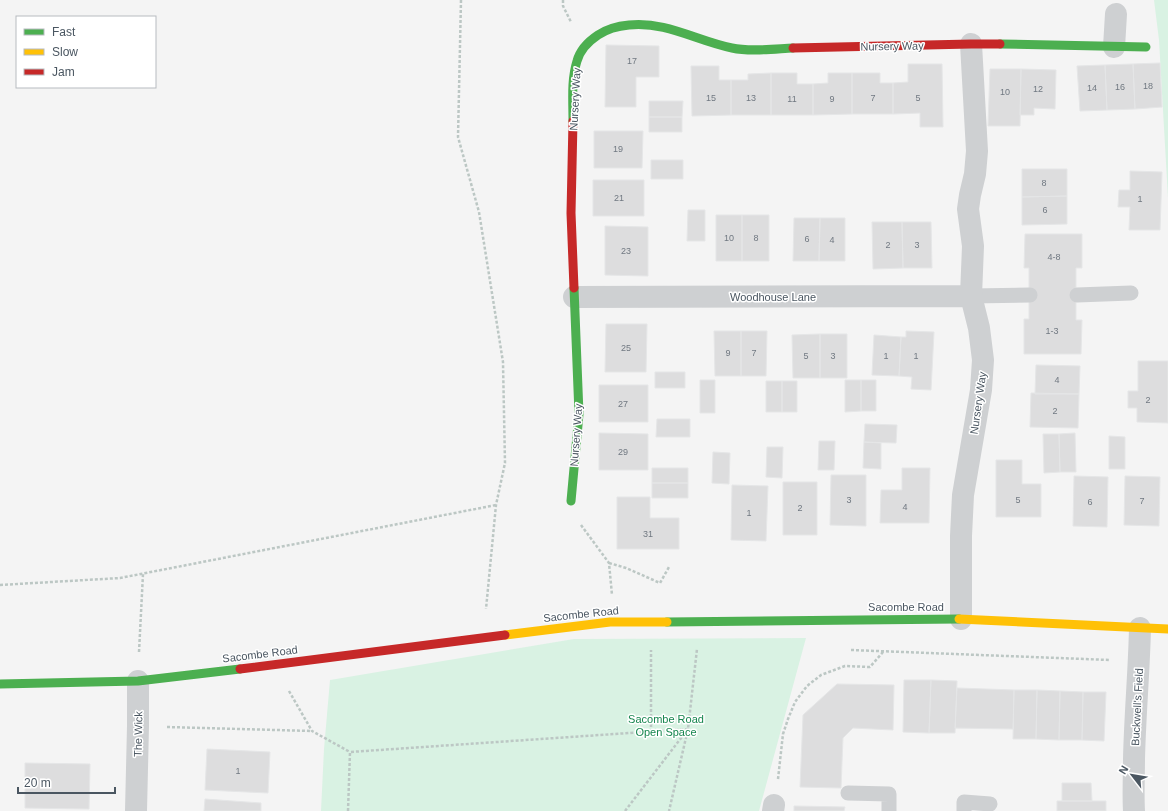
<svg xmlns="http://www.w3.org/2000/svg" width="1168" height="811" font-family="Arial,sans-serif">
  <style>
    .green { fill: #d9f2e3 }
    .building { fill: #ddddde; stroke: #e5e6e7 }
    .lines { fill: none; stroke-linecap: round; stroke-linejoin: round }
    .path { stroke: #bcc7c4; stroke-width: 2.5; stroke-dasharray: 3 2; stroke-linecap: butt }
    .lane { stroke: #ced0d2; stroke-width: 15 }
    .street { stroke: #ced0d2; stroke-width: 22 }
    .fast { stroke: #4caf50; stroke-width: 9 }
    .slow { stroke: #ffc107; stroke-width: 9 }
    .jam { stroke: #c62828; stroke-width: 9 }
    .labels { text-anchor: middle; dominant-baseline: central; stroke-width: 3; stroke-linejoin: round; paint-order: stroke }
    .number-label { font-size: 9px; fill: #707881 }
    .street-label { font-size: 11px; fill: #4a5661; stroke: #fff }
    .park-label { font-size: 11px; fill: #17864f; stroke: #fff }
  </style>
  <rect width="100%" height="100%" fill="#f4f4f4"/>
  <path class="green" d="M 1154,0 L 1168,0 L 1168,198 L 1159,40 Z
    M 806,638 L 759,811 L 321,811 L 324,749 L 330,680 L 574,639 Z"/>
  <path class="building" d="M 606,45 L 659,46 L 659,77 L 636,77 L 636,107 L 605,107 Z
    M 1160,63 L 1162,107 L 1135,109 L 1133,64 Z
    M 908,64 L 942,64 L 943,127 L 920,127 L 920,113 L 893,114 L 893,83 L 908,82 Z
    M 1133,64 L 1135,109 L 1107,110 L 1105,65 Z
    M 1105,65 L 1107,110 L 1080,111 L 1077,66 Z
    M 691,66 L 719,66 L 719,80 L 731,80 L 731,115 L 692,116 Z
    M 990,69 L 1021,69 L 1020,126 L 988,126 Z
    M 1021,69 L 1056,70 L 1055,109 L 1034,108 L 1034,115 L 1020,115 Z
    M 771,73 L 771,115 L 731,115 L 731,80 L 748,80 L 748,74 Z
    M 771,73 L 797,73 L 797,84 L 813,84 L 813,115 L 771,115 Z
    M 828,73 L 852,73 L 852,114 L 813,115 L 813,84 L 828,83 Z
    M 852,73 L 880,73 L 880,83 L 893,83 L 893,114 L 852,114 Z
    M 649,101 L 683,101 L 682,117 L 649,117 Z
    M 649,117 L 682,117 L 682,132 L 649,132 Z
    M 594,131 L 643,131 L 642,168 L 594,168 Z
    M 651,160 L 683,160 L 683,179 L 651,179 Z
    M 1022,169 L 1067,169 L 1067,196 L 1022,197 Z
    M 1130,171 L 1162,172 L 1160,230 L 1129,230 L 1130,207 L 1118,207 L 1119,190 L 1130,190 Z
    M 593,180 L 644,180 L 644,216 L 593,216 Z
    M 1067,196 L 1067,224 L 1022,225 L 1022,197 Z
    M 688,210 L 705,210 L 705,241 L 687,241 Z
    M 716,215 L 742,215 L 742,261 L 716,261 Z
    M 742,215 L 769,215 L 769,261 L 742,261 Z
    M 794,218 L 820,218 L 819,261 L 793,261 Z
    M 820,218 L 845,218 L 845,261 L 819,261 Z
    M 872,222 L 902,222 L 903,268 L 873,269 Z
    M 902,222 L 931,222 L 932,268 L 903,268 Z
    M 605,226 L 648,227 L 648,276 L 605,275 Z
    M 1025,234 L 1082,234 L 1082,268 L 1076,268 L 1076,320 L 1082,320 L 1081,354 L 1024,354 L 1024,319 L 1029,319 L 1029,268 L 1024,268 Z
    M 606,324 L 647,324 L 646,372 L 605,372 Z
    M 714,331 L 741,331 L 741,376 L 715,376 Z
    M 741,331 L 767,331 L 766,376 L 741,376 Z
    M 906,331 L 934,332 L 931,390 L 911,389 L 912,377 L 899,376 L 901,337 L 906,337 Z
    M 820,334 L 847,334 L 847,378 L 820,378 Z
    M 820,334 L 820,378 L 793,378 L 792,335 Z
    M 874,335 L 901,337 L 899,376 L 872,375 Z
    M 1138,361 L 1168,361 L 1168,423 L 1137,422 L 1137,408 L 1128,408 L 1128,391 L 1138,391 Z
    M 1036,365 L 1080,366 L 1079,394 L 1035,394 Z
    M 655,372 L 685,372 L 685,388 L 655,388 Z
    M 700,380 L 715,380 L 715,413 L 700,413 Z
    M 845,380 L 861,380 L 861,411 L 845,412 Z
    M 861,380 L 876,380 L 876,411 L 861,411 Z
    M 766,381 L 782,381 L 782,412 L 766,412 Z
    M 782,381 L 797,381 L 797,412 L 782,412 Z
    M 599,385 L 648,385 L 648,422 L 599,422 Z
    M 1031,393 L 1079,394 L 1078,428 L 1030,427 Z
    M 657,419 L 690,419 L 690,437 L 656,437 Z
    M 865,424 L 897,425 L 896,443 L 864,442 Z
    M 599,433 L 648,434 L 648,470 L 599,470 Z
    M 1075,433 L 1076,472 L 1060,472 L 1059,434 Z
    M 1043,434 L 1059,434 L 1060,472 L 1044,473 Z
    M 1109,436 L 1125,437 L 1125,469 L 1109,469 Z
    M 819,441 L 835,441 L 834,470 L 818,470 Z
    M 864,442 L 881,443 L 881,469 L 863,468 Z
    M 767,447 L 783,447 L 782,478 L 766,477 Z
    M 713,452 L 730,453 L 729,484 L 712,483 Z
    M 996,460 L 1022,460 L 1022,484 L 1041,484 L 1041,517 L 996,517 Z
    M 652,468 L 688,468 L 688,483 L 652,483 Z
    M 902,468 L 930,468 L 929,523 L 880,523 L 881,490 L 902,490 Z
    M 831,475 L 866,475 L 866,526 L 830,525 Z
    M 1074,476 L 1108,477 L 1107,527 L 1073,526 Z
    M 1125,476 L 1160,477 L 1159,526 L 1124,525 Z
    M 783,482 L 817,482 L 817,535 L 783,535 Z
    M 652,483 L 688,483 L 688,498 L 652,498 Z
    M 732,485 L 768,486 L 766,541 L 731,540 Z
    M 617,497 L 650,497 L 650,518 L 679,518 L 679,549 L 617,549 Z
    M 904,680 L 931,680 L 929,733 L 903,732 Z
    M 931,680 L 957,681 L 955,733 L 929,733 Z
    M 837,684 L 894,685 L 893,730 L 853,728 L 843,738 L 841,788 L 800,787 L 803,715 Z
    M 957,688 L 1014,690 L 1013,729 L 955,728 Z
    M 1014,690 L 1037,690 L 1036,739 L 1013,739 Z
    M 1037,690 L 1060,691 L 1059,740 L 1036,739 Z
    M 1060,691 L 1083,692 L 1082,740 L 1059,740 Z
    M 1083,692 L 1106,692 L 1104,741 L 1082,740 Z
    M 207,749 L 270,752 L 268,793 L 205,790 Z
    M 25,763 L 90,764 L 89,809 L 25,808 Z
    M 1062,783 L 1091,783 L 1092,801 L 1062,801 Z
    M 205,799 L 261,803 L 261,811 L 204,811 Z
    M 1057,801 L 1106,801 L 1106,811 L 1057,811 Z
    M 794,806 L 845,807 L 844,811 L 794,811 Z"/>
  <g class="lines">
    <path class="path" d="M 461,0 L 458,137 L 479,212 L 503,362 L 505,463 L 496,505 L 486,609
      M 563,0 L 563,6 L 571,22
      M 581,525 L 609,563 L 612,595
      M 609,563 L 626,568 L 660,583 L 669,567
      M 0,585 L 120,578 L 496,505
      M 851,650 L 1110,660
      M 139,652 L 143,574
      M 289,691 L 312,731 L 350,752
      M 167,727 L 312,731
      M 651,732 L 651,650
      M 778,779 L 783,734 L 788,719 L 795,702 L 807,686 L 821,675 L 845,666 L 870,667 L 883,652
      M 348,811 L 350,752 L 688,729 L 669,811
      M 625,811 L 688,729 L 697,649"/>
    <path class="lane" d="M 1077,295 L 1131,293
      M 971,296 L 1030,295
      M 848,793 L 889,794 L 889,811
      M 964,811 L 964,802 L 990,804"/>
    <path class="street" d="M 1114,47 L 1116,14
      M 574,297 L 971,296
      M 961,619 L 961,536 L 963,495 L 981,390 L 983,360 L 979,328 L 971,296 L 973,246 L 968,209 L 970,195 L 975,174 L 977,151 L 971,44
      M 136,811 L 138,726 L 138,681
      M 773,811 L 774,805
      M 1134,811 C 1133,794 1134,776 1134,759 C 1135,715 1139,672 1140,628"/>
    <path class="fast" d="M 1000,44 L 1146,47
      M 573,121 C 573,101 571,80 577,61 C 580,50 589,41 598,35 C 607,29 618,26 629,25 C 666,21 697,41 732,48 C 750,52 774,49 793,48
      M 571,501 L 579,414 L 574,288
      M 667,622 L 959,619
      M 0,684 L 138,681 L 240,669"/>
    <path class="slow" d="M 959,619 L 1168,629
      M 505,635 L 610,622 L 667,622"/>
    <path class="jam" d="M 793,48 L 971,44 L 1000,44
      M 573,121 L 571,213 L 574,288
      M 240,669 L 505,635"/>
  </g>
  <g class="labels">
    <g class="number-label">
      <text x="632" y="61">17</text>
      <text x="1148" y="86">18</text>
      <text x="1120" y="87">16</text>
      <text x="1092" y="88">14</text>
      <text x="1038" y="89">12</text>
      <text x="1005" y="92">10</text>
      <text x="711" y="98">15</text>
      <text x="751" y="98">13</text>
      <text x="873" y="98">7</text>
      <text x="918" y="98">5</text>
      <text x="792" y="99">11</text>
      <text x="832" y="99">9</text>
      <text x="618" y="149">19</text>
      <text x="1044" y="183">8</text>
      <text x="619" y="198">21</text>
      <text x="1140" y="199">1</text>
      <text x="1045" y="210">6</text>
      <text x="729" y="238">10</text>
      <text x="756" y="238">8</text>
      <text x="807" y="239">6</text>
      <text x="832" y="240">4</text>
      <text x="888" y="245">2</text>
      <text x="917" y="245">3</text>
      <text x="626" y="251">23</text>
      <text x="1054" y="257">4-8</text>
      <text x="1052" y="331">1-3</text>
      <text x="626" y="348">25</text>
      <text x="728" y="353">9</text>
      <text x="754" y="353">7</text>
      <text x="806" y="356">5</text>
      <text x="833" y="356">3</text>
      <text x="886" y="356">1</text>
      <text x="916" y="356">1</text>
      <text x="1057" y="380">4</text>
      <text x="1148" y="400">2</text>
      <text x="623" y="404">27</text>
      <text x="1055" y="411">2</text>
      <text x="623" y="452">29</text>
      <text x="849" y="500">3</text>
      <text x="1018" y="500">5</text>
      <text x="1142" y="501">7</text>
      <text x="1090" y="502">6</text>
      <text x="905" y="507">4</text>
      <text x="800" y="508">2</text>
      <text x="749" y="513">1</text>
      <text x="648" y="534">31</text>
      <text x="238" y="771">1</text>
    </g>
    <g class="street-label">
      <text transform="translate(892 46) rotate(-1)">Nursery Way</text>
      <text transform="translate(575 99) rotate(-87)">Nursery Way</text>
      <text x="773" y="297">Woodhouse Lane</text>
      <text transform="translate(978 403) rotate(-82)">Nursery Way</text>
      <text transform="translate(576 435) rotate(-86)">Nursery Way</text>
      <text x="906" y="607">Sacombe Road</text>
      <text transform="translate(581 614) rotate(-6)">Sacombe Road</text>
      <text transform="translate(260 654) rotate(-7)">Sacombe Road</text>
      <text transform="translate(1137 707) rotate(-87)">Buckwell's Field</text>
      <text transform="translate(138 734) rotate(-89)">The Wick</text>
    </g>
    <g class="park-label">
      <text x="666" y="719">Sacombe Road<tspan x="666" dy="13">Open Space</tspan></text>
    </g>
  </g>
  <rect x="16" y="16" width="140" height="72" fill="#ffffff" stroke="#b7bbc0"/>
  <rect x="24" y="29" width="20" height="6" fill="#4caf50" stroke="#b7bbc0"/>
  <text x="52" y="36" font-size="12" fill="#4a5661">Fast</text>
  <rect x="24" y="49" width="20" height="6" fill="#ffc107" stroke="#b7bbc0"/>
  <text x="52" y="56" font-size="12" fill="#4a5661">Slow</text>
  <rect x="24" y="69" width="20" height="6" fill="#c62828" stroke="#b7bbc0"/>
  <text x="52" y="76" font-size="12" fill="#4a5661">Jam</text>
  <g transform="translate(1132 775) rotate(301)" stroke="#ffffff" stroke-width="3" paint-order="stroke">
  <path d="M0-3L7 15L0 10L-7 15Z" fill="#4a5661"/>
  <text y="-6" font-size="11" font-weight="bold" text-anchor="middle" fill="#4a5661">N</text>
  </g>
  <path d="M18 787v6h97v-6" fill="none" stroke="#4a5661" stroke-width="2"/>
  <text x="24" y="787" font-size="12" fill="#4a5661" stroke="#ffffff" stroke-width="3" paint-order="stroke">20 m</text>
</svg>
